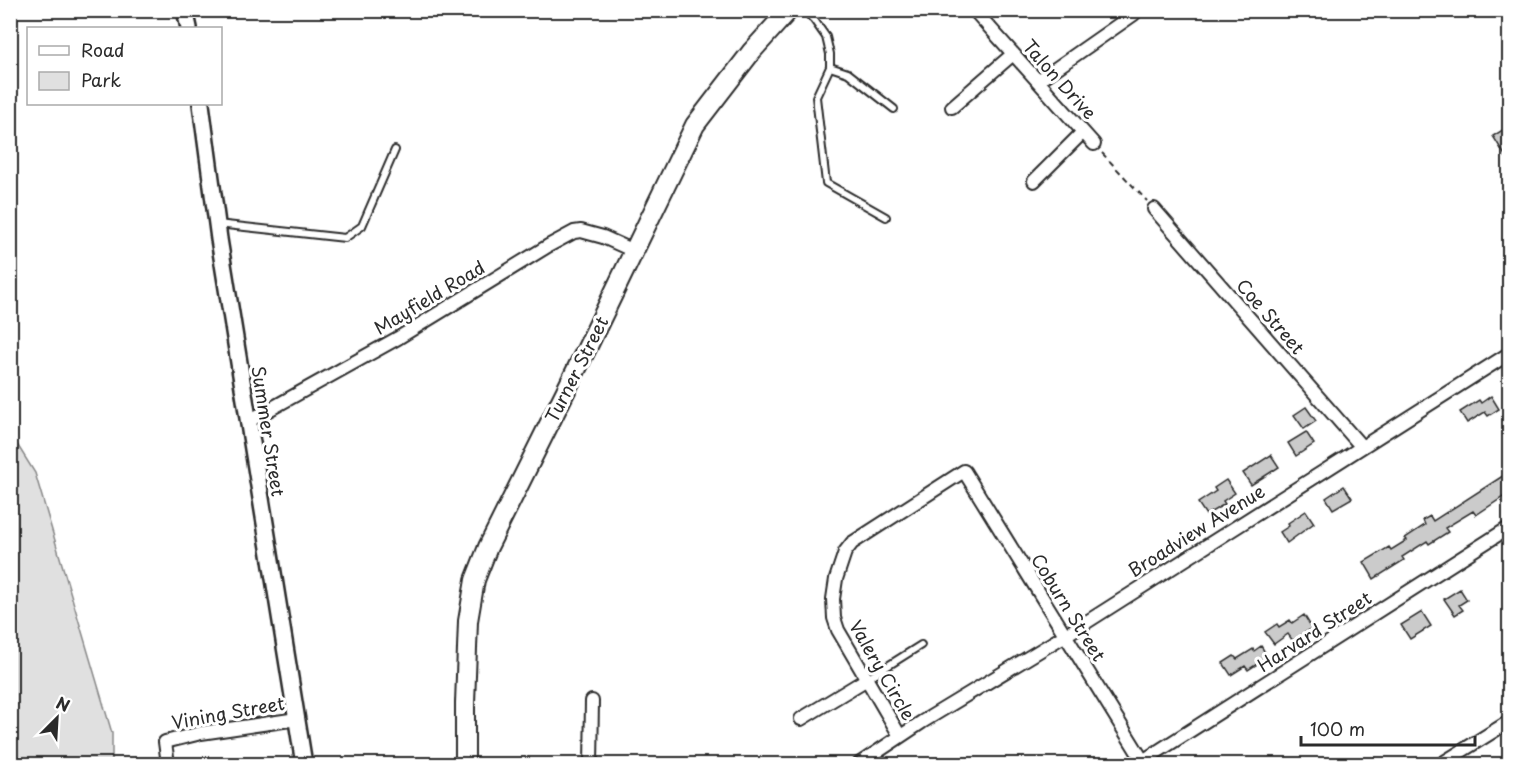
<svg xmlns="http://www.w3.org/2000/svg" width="1520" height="775" font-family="'Playpen Sans',sans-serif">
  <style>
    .green { fill: #e0e0e0; stroke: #868686; stroke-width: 1.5 }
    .building { fill: #cbcbcb; stroke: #2b2b2b; stroke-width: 1.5 }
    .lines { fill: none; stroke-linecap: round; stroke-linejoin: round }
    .service-casing { stroke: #2b2b2b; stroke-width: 10 }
    .minor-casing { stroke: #2b2b2b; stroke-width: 16 }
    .tertiary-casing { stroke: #2b2b2b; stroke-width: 20 }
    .secondary-casing { stroke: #2b2b2b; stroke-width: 22 }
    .path { stroke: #2b2b2b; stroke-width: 2; stroke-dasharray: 6 4.5; stroke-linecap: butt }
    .service { stroke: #fff; stroke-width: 6 }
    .minor { stroke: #fff; stroke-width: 12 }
    .tertiary { stroke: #fff; stroke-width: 15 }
    .secondary { stroke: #fff; stroke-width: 18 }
    .labels { text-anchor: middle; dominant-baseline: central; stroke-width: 6; stroke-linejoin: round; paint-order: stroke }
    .street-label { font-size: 18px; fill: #2b2b2b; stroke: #fff }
  </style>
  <rect width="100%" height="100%" fill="#fff"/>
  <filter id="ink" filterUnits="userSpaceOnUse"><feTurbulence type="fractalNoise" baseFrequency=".0167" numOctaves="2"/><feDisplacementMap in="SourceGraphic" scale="12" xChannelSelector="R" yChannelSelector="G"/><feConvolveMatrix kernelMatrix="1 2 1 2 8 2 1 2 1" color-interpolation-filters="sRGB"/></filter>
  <g filter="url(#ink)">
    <path class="green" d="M 10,433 L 35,473 L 112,733 L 112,764 L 11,764 Z"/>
    <path class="building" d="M 1509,126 L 1509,162 L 1493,136 Z
      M 1491,396 L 1499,409 L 1488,416 L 1485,412 L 1467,423 L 1460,412 L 1479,400 L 1481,403 Z
      M 1306,407 L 1316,421 L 1304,429 L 1294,415 Z
      M 1306,432 L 1314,444 L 1296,456 L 1288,443 Z
      M 1271,455 L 1279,467 L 1251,485 L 1243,473 Z
      M 1509,472 L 1509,493 L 1476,515 L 1473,511 L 1445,528 L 1448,532 L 1429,544 L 1427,541 L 1402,557 L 1404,560 L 1374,579 L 1364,562 L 1389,547 L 1391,550 L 1407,540 L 1405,538 L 1425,525 L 1423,520 L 1430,516 L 1433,521 Z
      M 1226,480 L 1235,493 L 1223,501 L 1225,504 L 1206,515 L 1198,503 L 1216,491 L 1214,488 Z
      M 1344,486 L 1352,498 L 1333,509 L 1326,498 Z
      M 1306,511 L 1314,523 L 1287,543 L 1280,532 L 1289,526 L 1288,523 Z
      M 1460,589 L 1467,600 L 1459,605 L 1463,610 L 1455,615 L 1444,599 Z
      M 1422,612 L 1431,626 L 1410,639 L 1401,625 Z
      M 1304,615 L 1312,628 L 1293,641 L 1288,634 L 1274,644 L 1265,632 L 1277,624 L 1279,627 L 1290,620 L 1292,623 Z
      M 1261,646 L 1268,657 L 1248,670 L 1245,666 L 1231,675 L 1223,663 L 1234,656 L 1237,659 L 1253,649 L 1254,651 Z"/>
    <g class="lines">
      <defs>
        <path id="service" d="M 804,10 L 814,20 L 826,37 L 830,54 L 830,67 L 816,97 L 826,183 L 886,217
          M 830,67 L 848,73 L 894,109
          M 217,224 L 345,238 L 362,226 L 395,150
          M 867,679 L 921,645"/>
        <path id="minor" d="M 974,10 L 1094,144
          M 1038,81 L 1134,14
          M 952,107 L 1013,54
          M 1034,181 L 1083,132
          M 1154,209 L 1361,446
          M 247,422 L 398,338 L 548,246 L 574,232 L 581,231 L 603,237 L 634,251
          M 801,719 L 867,679
          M 900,736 L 838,630 L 834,618 L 833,599 L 836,579 L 845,552 L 852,543 L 964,471 L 1143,761
          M 168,764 L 165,742 L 201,733 L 297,719
          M 591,764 L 592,701
          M 859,764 L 922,722 L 1082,625 L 1510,353
          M 1138,764 L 1510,527
          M 1441,764 L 1510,721"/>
        <path id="tertiary" d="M 185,10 L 189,28
          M 201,104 L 219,239 L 304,764"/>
        <path id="secondary" d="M 465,764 L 465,703 L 468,621 L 475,580 L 488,547 L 587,348 L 695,125 L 752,51 L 789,10"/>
      </defs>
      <use href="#service" class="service-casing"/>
      <use href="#minor" class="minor-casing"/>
      <use href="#tertiary" class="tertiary-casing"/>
      <use href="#secondary" class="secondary-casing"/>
      <path class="path" d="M 1102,153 L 1147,201"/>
      <use href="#service" class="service"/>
      <use href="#minor" class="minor"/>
      <use href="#tertiary" class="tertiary"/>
      <use href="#secondary" class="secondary"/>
    </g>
  </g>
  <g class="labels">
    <g class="street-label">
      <text transform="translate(1060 79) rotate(48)">Talon Drive</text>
      <text transform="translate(429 297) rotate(-31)">Mayfield Road</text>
      <text transform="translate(1271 316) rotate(49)">Coe Street</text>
      <text transform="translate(576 369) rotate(-63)">Turner Street</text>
      <text transform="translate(269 431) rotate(81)">Summer Street</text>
      <text transform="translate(1196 530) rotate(-32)">Broadview Avenue</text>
      <text transform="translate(1069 607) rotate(58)">Coburn Street</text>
      <text transform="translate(1314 631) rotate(-33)">Harvard Street</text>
      <text transform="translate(883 670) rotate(60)">Valery Circle</text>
      <text transform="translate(228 712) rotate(-10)">Vining Street</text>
    </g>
  </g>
  <rect width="1520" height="775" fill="none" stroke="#fff" stroke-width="36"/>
  <rect x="18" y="18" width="1484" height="739" fill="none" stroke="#2b2b2b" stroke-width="2" filter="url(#ink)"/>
  <rect x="27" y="27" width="195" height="78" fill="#ffffff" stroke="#aaaaaa" stroke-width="1.5"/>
  <rect x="39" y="46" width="30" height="9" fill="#ffffff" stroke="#aaaaaa" stroke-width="1.5"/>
  <text x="81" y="57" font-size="18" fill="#2b2b2b">Road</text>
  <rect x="39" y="72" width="30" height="18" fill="#e0e0e0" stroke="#aaaaaa" stroke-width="1.5"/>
  <text x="81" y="87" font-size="18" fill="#2b2b2b">Park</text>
  <g transform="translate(57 718) rotate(24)" stroke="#ffffff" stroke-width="4.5" paint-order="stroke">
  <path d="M0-4.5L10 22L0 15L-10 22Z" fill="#2b2b2b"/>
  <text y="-9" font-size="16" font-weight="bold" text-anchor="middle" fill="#2b2b2b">N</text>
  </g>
  <path d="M1301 736v9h174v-9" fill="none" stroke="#2b2b2b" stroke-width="3"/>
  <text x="1310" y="736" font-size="18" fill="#2b2b2b" stroke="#ffffff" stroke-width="4.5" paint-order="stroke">100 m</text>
</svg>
